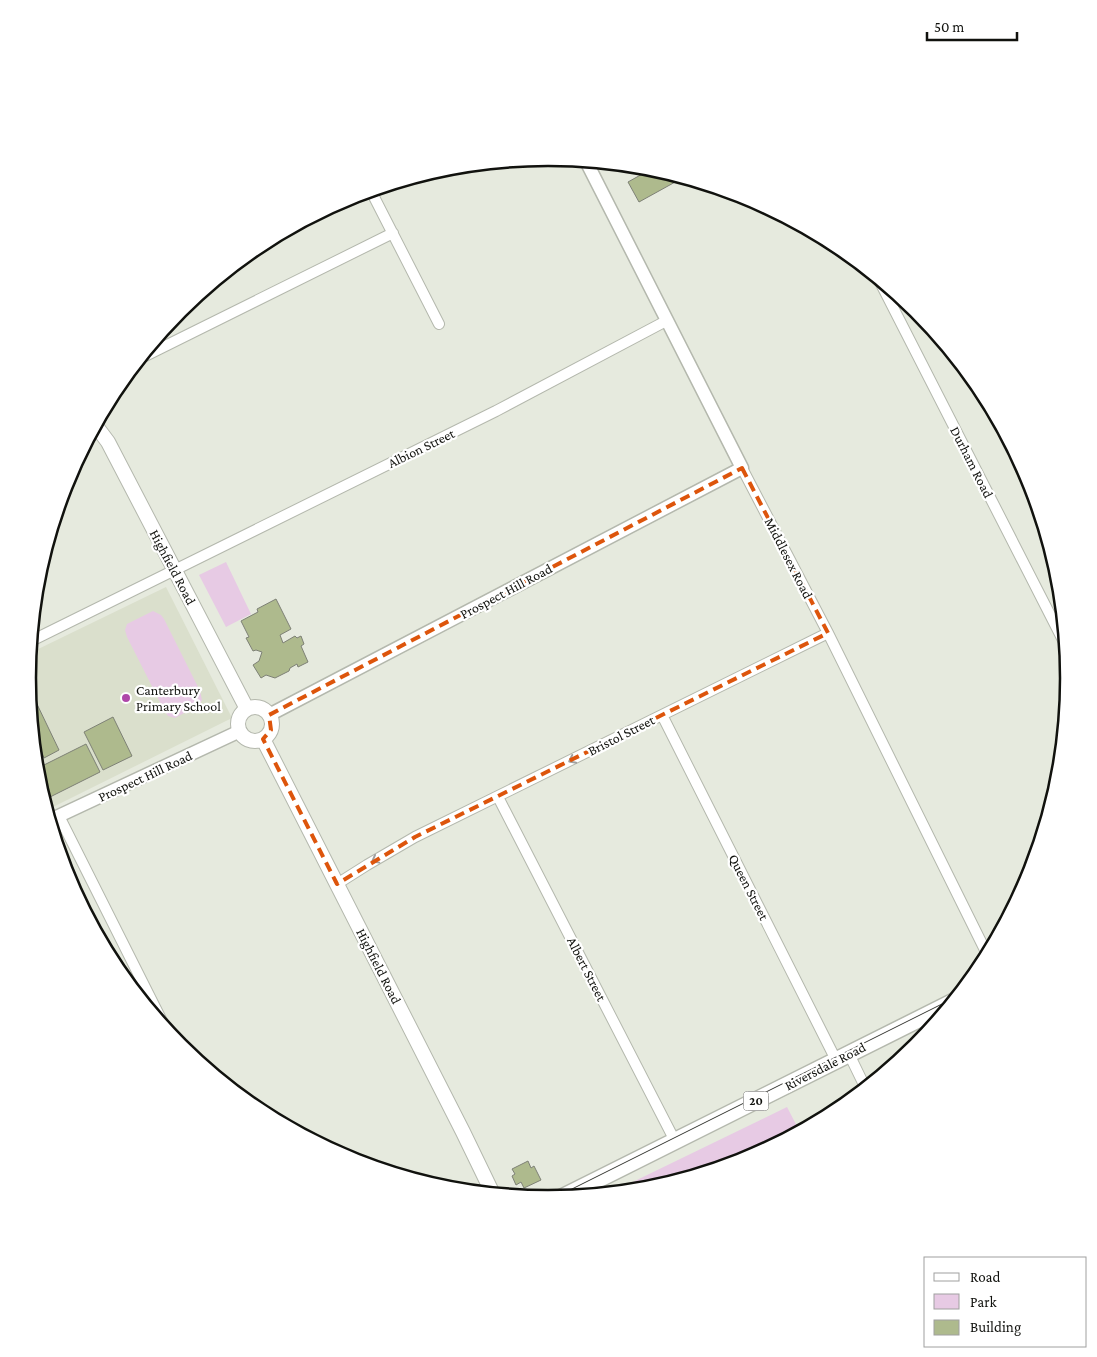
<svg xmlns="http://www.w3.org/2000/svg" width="1097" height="1357" font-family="'Crimson Pro',serif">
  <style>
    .built { fill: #dadfcc }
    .green { fill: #e7cae4 }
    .building { fill: #aeba8d; stroke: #7e8176 }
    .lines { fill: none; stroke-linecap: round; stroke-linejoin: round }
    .minor-casing { stroke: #b4b8ad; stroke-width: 12 }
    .tertiary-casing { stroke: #b4b8ad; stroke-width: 15 }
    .secondary-casing { stroke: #b4b8ad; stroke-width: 16 }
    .primary-casing { stroke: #b4b8ad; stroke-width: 19 }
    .minor { stroke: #fff; stroke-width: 10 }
    .tertiary { stroke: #fff; stroke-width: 12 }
    .secondary { stroke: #fff; stroke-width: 14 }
    .primary { stroke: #fff; stroke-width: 16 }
    .tram { stroke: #383934; stroke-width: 1 }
    .oneway { stroke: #a0a09f }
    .marked { fill: none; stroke: #dd550c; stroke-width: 4; stroke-dasharray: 10 6; stroke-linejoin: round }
    .poi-dot { fill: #af47a9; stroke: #fff; stroke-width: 2 }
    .labels { text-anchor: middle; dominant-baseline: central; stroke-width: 4.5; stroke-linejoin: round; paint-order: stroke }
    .shield { fill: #fff; stroke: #585956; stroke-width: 1 }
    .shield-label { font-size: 12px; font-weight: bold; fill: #11120e }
    .street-label { font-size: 14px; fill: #11120e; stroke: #fff }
    .poi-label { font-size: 14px; fill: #11120e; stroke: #fff; text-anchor: start }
    .rim { fill: none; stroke: #11120e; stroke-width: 2.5 }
  </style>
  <rect width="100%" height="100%" fill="#e6eade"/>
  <path class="built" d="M 166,587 L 232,718 L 47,810 L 37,780 L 28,678 L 30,653 Z"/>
  <path class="green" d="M 226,562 L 251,614 L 226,627 L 199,575 Z
    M 153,611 L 161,615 L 164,619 L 200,691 L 202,700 L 199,705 L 175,718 L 168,716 L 164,710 L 127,637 L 125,630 L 127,624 Z
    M 787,1107 L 800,1132 L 748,1160 L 650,1190 L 610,1193 Z"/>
  <path class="building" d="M 653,168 L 673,174 L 677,181 L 639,202 L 628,182 Z
    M 276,599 L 291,629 L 280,635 L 283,643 L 295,636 L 297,638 L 301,636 L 304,644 L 301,646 L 308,662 L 298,667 L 297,664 L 290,668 L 289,671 L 275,678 L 266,675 L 261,678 L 253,665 L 259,661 L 262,652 L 256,650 L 253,651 L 246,638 L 249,637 L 241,621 L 258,612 L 257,609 Z
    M 35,700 L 59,750 L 44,758 L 41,750 L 35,753 L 30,703 Z
    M 113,717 L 132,756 L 103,770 L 84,732 Z
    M 86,744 L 100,772 L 44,800 L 37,780 L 36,769 Z
    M 528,1161 L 531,1168 L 534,1166 L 541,1180 L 524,1188 L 521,1182 L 516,1185 L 512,1176 L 515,1174 L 512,1169 Z"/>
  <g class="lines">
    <defs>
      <path id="minor" d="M 371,191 L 439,324
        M 878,278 L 1066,646
        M 141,358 L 393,233
        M 742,468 L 828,633 L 988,956
        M 31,641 L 496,411 L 666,321
        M 662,715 L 836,1060
        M 498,797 L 675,1141
        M 59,816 L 167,1031
        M 337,884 L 367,865 L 415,837 L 828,633
        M 849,1054 L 866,1089"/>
      <path id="tertiary" d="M 269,715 L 742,468 L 586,161
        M 50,820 L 240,731"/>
      <path id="secondary" d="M 96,426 L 108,442 L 247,709
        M238 724a17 17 0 1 1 34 0a17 17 0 1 1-34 0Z
        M 263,739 L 463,1132 L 493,1194"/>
      <path id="primary" d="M 561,1198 L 955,1001"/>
    </defs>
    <use href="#minor" class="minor-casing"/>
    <use href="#tertiary" class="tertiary-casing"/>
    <use href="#secondary" class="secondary-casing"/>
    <use href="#primary" class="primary-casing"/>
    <use href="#minor" class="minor"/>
    <use href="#tertiary" class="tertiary"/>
    <use href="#secondary" class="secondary"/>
    <use href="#primary" class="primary"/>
    <path class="tram" d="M 552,1199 L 960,995"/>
  </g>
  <defs><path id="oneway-chevron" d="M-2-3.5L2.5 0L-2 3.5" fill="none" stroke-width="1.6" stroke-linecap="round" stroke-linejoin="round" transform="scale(1.25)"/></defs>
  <g class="oneway">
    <use href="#oneway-chevron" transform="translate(572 760) rotate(153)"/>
    <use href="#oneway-chevron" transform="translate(375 860) rotate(151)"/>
  </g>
  <path class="marked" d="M 742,468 L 828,633 L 415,837 L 337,884 L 263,739 L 271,730 L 269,715 Z"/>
  <circle class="poi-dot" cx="126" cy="698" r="5"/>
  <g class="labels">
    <rect class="shield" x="743.5" y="1091.5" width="25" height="19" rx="4"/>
    <g class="shield-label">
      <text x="756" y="1101">20</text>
    </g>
    <g class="street-label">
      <text transform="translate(421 448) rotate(-26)">Albion Street</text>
      <text transform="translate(972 462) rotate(63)">Durham Road</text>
      <text transform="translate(789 558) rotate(63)">Middlesex Road</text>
      <text transform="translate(173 567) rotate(62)">Highfield Road</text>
      <text transform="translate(506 591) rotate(-28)">Prospect Hill Road</text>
      <text transform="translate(621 735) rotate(-27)">Bristol Street</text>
      <text transform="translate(145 776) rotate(-25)">Prospect Hill Road</text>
      <text transform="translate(749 887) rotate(63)">Queen Street</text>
      <text transform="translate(379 966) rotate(63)">Highfield Road</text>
      <text transform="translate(587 969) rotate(63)">Albert Street</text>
      <text transform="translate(825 1066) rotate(-27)">Riversdale Road</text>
    </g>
    <g class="poi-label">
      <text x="136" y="690">Canterbury<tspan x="136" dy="16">Primary School</tspan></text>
    </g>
  </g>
  <path d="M0 0H1097V1357H0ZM36 678a512 512 0 1 1 1024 0a512 512 0 1 1-1024 0Z" fill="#fff" fill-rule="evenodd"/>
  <path class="rim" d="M36 678a512 512 0 1 1 1024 0a512 512 0 1 1-1024 0Z"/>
  <rect x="924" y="1257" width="162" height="90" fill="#ffffff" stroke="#a0a09f"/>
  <rect x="934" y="1273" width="25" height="8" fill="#ffffff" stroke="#a0a09f"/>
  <text x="970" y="1282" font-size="15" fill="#11120e">Road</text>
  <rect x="934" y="1294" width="25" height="15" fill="#e7cae4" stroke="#a0a09f"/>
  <text x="970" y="1307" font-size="15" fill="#11120e">Park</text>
  <rect x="934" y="1320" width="25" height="15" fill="#aeba8d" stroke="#a0a09f"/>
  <text x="970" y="1332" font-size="15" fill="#11120e">Building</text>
  <path d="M927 32v8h90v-8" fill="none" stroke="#11120e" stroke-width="2.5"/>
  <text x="934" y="32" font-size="15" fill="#11120e" stroke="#ffffff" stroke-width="4" paint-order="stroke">50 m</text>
</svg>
